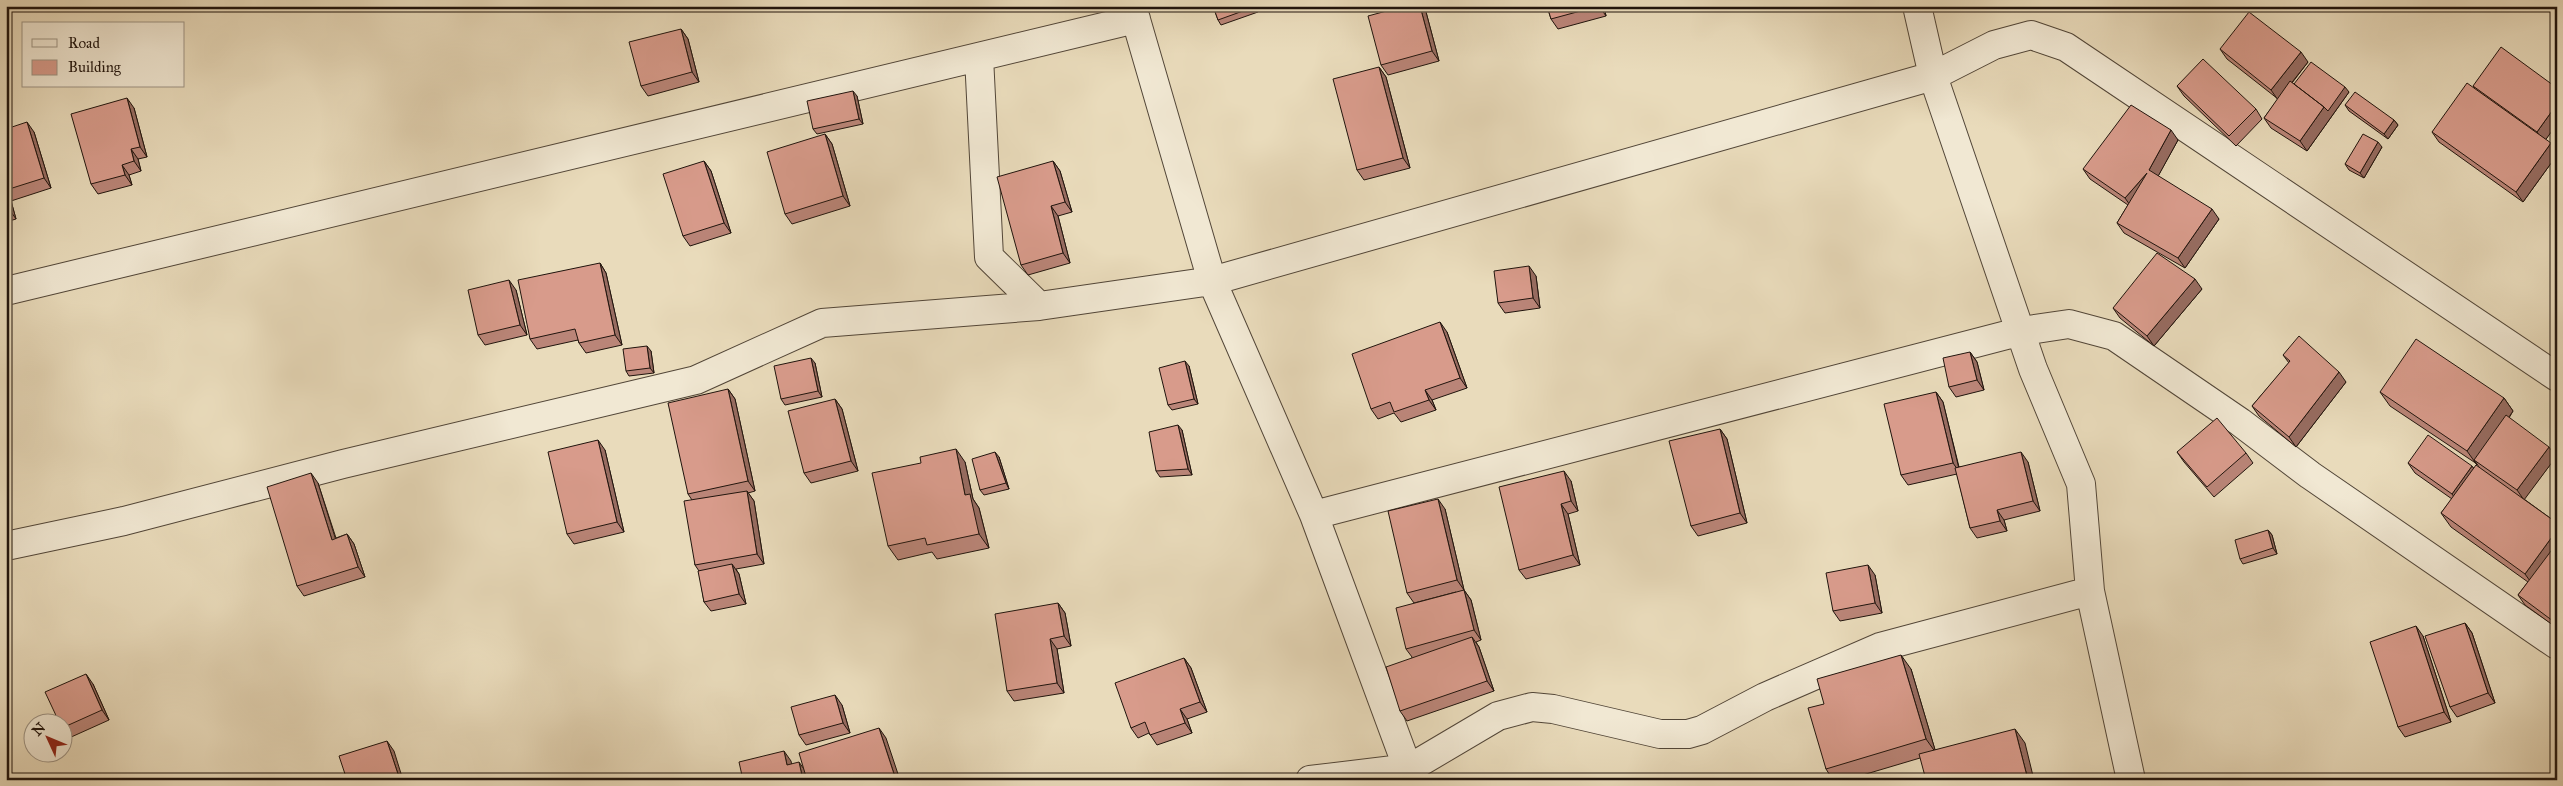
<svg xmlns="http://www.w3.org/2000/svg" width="2563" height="786" font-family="'IM FELL Great Primer',serif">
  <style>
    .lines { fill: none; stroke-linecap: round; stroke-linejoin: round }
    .minor-casing { stroke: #524638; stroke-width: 30 }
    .minor { stroke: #f1e8d3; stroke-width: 28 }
    .wall { fill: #ba8578; stroke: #20140d }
    .shaded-wall { fill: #976c61; stroke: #20140d }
    .building { fill: #d89b8b; stroke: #20140d }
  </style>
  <rect width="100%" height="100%" fill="#e9dbbb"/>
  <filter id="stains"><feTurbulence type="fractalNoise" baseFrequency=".004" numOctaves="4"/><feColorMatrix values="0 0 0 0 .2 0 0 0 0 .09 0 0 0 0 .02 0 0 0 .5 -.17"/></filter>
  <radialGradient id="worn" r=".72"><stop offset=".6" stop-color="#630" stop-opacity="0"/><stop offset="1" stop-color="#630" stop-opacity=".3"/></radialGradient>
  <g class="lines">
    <defs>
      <path id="minor" d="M 1132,6 L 1212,281 L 1314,515 L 1412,780
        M 1917,6 L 1933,76 L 2033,369 L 2081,484 L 2090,591 L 2131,780
        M 979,57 L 989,257 L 1039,306 L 1212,281 L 1933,76 L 1994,45 L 2031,35 L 2066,47 L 2557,377
        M 6,291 L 1136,19
        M 1314,515 L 2022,331 L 2069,324 L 2114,336 L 2240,422 L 2310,475 L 2557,645
        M 6,546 L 124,521 L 343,464 L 696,380 L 822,323 L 1039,306
        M 1310,780 L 1410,768 L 1498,716 L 1532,707 L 1553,709 L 1660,734 L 1688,734 L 1702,730 L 1765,697 L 1880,647 L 2090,591"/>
    </defs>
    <use href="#minor" class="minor-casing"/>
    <use href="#minor" class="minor"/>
  </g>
  <path class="wall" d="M 1213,6 L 1256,6 L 1258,12 L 1221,25 L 1218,20 Z
    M 1547,6 L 1604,6 L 1606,16 L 1558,29 L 1551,19 Z
    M 1426,12 L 1439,61 L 1388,75 L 1381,65 Z
    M 681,29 L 688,39 L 699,82 L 648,96 L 641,86 Z
    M 2220,49 L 2308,62 L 2292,83 L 2294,84 L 2349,92 L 2307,151 L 2271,128 L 2264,118 L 2278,99 L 2227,59 Z
    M 1379,67 L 1386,77 L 1410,168 L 1364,180 L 1357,170 Z
    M 2177,86 L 2256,109 L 2262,119 L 2236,146 L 2184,96 Z
    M 2473,86 L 2557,88 L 2557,124 L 2545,140 L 2557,152 L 2557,155 L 2523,202 L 2439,142 L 2432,132 L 2475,88 Z
    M 857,96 L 863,124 L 817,134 L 813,129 Z
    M 2345,105 L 2394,120 L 2398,125 L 2388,139 L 2349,111 Z
    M 134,108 L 147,157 L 138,159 L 141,171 L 129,175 L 132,185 L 98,194 L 91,184 Z
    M 6,129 L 34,132 L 51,188 L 11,201 L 16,219 L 6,222 Z
    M 825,134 L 832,144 L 850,206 L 792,224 L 785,214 Z
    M 2178,140 L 2158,176 L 2219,219 L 2185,268 L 2124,233 L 2117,223 L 2128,205 L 2090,179 L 2083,169 Z
    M 2382,147 L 2364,178 L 2349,170 L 2345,164 Z
    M 704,161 L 711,171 L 731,233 L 690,246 L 683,236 Z
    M 1053,161 L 1060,171 L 1072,212 L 1058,216 L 1070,263 L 1028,275 L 1021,265 Z
    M 600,263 L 606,273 L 622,345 L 586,353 L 579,343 L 578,340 L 537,349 L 530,339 Z
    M 1536,276 L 1540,308 L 1505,313 L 1498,303 Z
    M 2202,289 L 2154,346 L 2120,318 L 2113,308 Z
    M 516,290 L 527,335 L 485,345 L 478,335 Z
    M 1447,332 L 1467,388 L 1432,400 L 1436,410 L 1401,422 L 1394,413 L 1378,419 L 1371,409 Z
    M 651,351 L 654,373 L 629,376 L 626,371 Z
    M 1970,352 L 1977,362 L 1984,390 L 1956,397 L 1949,387 Z
    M 2283,355 L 2346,382 L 2296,447 L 2259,416 L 2252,406 L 2289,363 Z
    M 815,363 L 822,397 L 785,405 L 781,399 Z
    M 1189,366 L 1198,404 L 1172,410 L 1168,405 Z
    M 728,389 L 735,399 L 755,491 L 748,493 L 754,501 L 764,564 L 736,569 L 739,574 L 746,604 L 711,611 L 704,602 L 699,571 L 695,565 L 692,500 L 688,494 Z
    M 1936,392 L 1943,402 L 1959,467 L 2028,462 L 2040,511 L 2004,520 L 2007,531 L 1977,538 L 1970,528 L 1957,474 L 1908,485 L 1901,475 Z
    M 2380,392 L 2504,398 L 2513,411 L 2509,418 L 2556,457 L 2524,499 L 2557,523 L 2557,628 L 2525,605 L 2518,595 L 2528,582 L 2451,527 L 2441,513 L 2452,499 L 2415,473 L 2408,463 L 2474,468 L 2479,467 L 2477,464 L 2390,406 Z
    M 835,399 L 842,409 L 858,471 L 811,483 L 804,473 Z
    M 1720,429 L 1727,439 L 1747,523 L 1698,536 L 1691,526 Z
    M 1182,430 L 1192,475 L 1160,477 L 1156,471 Z
    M 605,450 L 624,532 L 574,544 L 567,534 Z
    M 2177,452 L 2246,453 L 2253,463 L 2214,497 L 2184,462 Z
    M 999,457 L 1009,489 L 984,495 L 980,490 Z
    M 965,462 L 973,499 L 979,508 L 989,548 L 937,559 L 932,552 L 898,560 L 888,546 Z
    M 6,481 L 11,495 L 6,497 Z
    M 1571,481 L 1578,511 L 1568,514 L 1580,565 L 1526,579 L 1519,570 Z
    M 318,483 L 336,538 L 347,534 L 354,544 L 365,577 L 304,596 L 297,586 Z
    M 1445,509 L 1464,590 L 1471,600 L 1481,640 L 1476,642 L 1479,647 L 1494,691 L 1407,721 L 1400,711 L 1412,657 L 1406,649 L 1456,592 L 1414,603 L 1407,593 Z
    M 2268,530 L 2272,535 L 2277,554 L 2243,564 L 2240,559 Z
    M 1875,575 L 1882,613 L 1840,621 L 1833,611 Z
    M 1058,603 L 1065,613 L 1071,646 L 1057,649 L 1064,693 L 1014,701 L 1007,691 Z
    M 2465,623 L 2472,633 L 2495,703 L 2457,717 L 2450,707 Z
    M 2423,636 L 2451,722 L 2405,737 L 2398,727 Z
    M 1184,658 L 1191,668 L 1207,712 L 1187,719 L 1192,733 L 1157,745 L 1149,733 L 1138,738 L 1131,728 Z
    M 1911,669 L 1935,750 L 2025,743 L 1920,758 L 1846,780 L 1833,780 L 1826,769 L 1824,704 Z
    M 93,684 L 109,720 L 69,738 L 62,729 L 62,724 Z
    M 842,705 L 850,733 L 806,745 L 799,735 Z"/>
  <path class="shaded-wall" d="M 1420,6 L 1421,6 L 1426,12 L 1439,61 L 1432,51 Z
    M 1599,6 L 1604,6 L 1606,16 Z
    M 681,29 L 688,39 L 699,82 L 692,72 Z
    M 2301,52 L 2308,62 L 2278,100 L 2271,90 Z
    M 1379,67 L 1386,77 L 1410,168 L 1403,158 Z
    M 2345,87 L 2349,92 L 2307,151 L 2300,141 L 2324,107 Z
    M 853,91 L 857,96 L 863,124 L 859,119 Z
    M 127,98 L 134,108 L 147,157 L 140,147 Z
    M 2557,104 L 2557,124 L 2544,142 L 2537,132 Z
    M 2394,120 L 2398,125 L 2388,139 L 2384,134 Z
    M 27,122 L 34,132 L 51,188 L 44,178 Z
    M 2171,130 L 2178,140 L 2156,180 L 2149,170 Z
    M 825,134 L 832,144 L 850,206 L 843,196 Z
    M 2378,142 L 2382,147 L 2364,178 L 2360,173 Z
    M 2551,143 L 2557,152 L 2557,155 L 2523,202 L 2516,192 Z
    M 131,149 L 138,159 L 141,171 L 134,161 Z
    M 704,161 L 711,171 L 731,233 L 724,223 Z
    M 1053,161 L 1060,171 L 1072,212 L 1065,202 Z
    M 122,165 L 129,175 L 132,185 L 125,175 Z
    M 2147,173 L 2132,208 L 2125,198 Z
    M 6,194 L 11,201 L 16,219 L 9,209 L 6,199 Z
    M 1051,206 L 1058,216 L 1070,263 L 1063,253 Z
    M 2212,209 L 2219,219 L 2185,268 L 2178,258 Z
    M 600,263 L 606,273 L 622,345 L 615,335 Z
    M 1529,266 L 1536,276 L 1540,308 L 1533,298 Z
    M 2195,279 L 2202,289 L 2154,346 L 2147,336 Z
    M 509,280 L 516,290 L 527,335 L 520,325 Z
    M 1440,322 L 1447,332 L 1467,388 L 1460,378 Z
    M 647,346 L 651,351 L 654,373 L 650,368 Z
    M 1970,352 L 1977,362 L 1984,390 L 1977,380 Z
    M 811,358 L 815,363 L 822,397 L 818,391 Z
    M 1185,361 L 1189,366 L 1198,404 L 1194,399 Z
    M 2339,372 L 2346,382 L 2296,447 L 2289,437 Z
    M 728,389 L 735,399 L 755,491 L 748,481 Z
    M 1425,390 L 1432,400 L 1436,410 L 1429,400 Z
    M 1936,392 L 1943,402 L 1960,473 L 1953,463 Z
    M 2504,398 L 2513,411 L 2478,463 L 2474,460 L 2477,465 L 2467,451 Z
    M 835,399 L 842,409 L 858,471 L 851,461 Z
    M 1178,425 L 1182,430 L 1192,475 L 1188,469 Z
    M 1720,429 L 1727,439 L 1747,523 L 1740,513 Z
    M 598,440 L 605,450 L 624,532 L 617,522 Z
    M 2549,447 L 2556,457 L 2524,500 L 2517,490 Z
    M 956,449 L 965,462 L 973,499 L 979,508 L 989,548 L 979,534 L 965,495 Z
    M 995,452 L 999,457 L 1009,489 L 1006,483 Z
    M 2021,452 L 2028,462 L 2040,511 L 2033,501 Z
    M 2472,466 L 2479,476 L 2459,504 L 2452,494 Z
    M 1564,471 L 1571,481 L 1578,511 L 1571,501 Z
    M 311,473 L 318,483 L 339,550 L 332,540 Z
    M 6,481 L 11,495 L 6,489 Z
    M 747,491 L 754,501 L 764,564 L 757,554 Z
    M 1438,499 L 1445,509 L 1464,590 L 1457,580 Z
    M 1561,504 L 1568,514 L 1580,565 L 1573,555 Z
    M 1997,510 L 2004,520 L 2007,531 L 2000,521 Z
    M 2268,530 L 2272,535 L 2277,554 L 2273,548 Z
    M 2557,530 L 2557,558 L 2535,588 L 2525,574 Z
    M 347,534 L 354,544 L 365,577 L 358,567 Z
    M 732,564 L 739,574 L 746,604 L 739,594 Z
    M 1868,565 L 1875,575 L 1882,613 L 1875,603 Z
    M 1464,590 L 1471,600 L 1481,640 L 1474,630 Z
    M 1058,603 L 1065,613 L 1071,646 L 1064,636 Z
    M 2465,623 L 2472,633 L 2495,703 L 2488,693 Z
    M 2416,626 L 2423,636 L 2451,722 L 2444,712 Z
    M 1472,637 L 1479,647 L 1494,691 L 1487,681 Z
    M 1050,639 L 1057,649 L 1064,693 L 1057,683 Z
    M 1901,655 L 1911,669 L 1936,753 L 1926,739 Z
    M 1184,658 L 1191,668 L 1207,712 L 1200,702 Z
    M 86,674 L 93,684 L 109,720 L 102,710 Z
    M 835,695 L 842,705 L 850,733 L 843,723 Z
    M 1180,709 L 1187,719 L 1192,733 L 1185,723 Z
    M 879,728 L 886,738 L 900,780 L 896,780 Z
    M 2015,729 L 2025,743 L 2034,780 L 2028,780 Z
    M 387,741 L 394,751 L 403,780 L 400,780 Z
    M 784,751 L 791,761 L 794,775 L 787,765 Z
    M 799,762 L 806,772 L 808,780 L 803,780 Z"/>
  <path class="building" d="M 1213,6 L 1254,6 L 1254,7 L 1218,20 Z
    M 1405,6 L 1420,6 L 1432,51 L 1381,65 L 1368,16 Z
    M 1547,6 L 1599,6 L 1551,19 Z
    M 2249,12 L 2301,52 L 2271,90 L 2220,49 Z
    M 681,29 L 692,72 L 641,86 L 629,42 Z
    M 2501,47 L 2557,88 L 2557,104 L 2537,132 L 2473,86 Z
    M 2203,59 L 2256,109 L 2229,136 L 2177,86 Z
    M 2311,62 L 2345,87 L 2328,111 L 2324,107 L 2294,84 Z
    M 1379,67 L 1403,158 L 1357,170 L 1333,79 Z
    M 2290,81 L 2324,107 L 2300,141 L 2264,118 Z
    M 2467,83 L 2551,143 L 2516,192 L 2432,132 Z
    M 853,91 L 859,119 L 813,129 L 807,101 Z
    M 2355,92 L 2394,120 L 2384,134 L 2345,105 Z
    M 127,98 L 140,147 L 131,149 L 134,161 L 122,165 L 125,175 L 91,184 L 71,114 Z
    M 2131,105 L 2171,130 L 2149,170 L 2212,209 L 2178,258 L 2117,223 L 2147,173 L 2125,198 L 2083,169 Z
    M 27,122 L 44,178 L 6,190 L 6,129 Z
    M 825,134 L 843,196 L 785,214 L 767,152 Z
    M 2363,134 L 2378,142 L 2360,173 L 2345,164 Z
    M 704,161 L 724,223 L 683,236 L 663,174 Z
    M 1053,161 L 1065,202 L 1051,206 L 1063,253 L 1021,265 L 997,177 Z
    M 6,199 L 9,209 L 6,210 Z
    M 2157,253 L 2195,279 L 2147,336 L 2113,308 Z
    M 600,263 L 615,335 L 579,343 L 575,329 L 530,339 L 518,280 Z
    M 1529,266 L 1533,298 L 1498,303 L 1494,271 Z
    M 509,280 L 520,325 L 478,335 L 468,290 Z
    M 1440,322 L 1460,378 L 1425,390 L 1429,400 L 1394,412 L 1390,402 L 1371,409 L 1352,354 Z
    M 2299,336 L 2339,372 L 2289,437 L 2252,406 L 2290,361 L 2283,355 Z
    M 2416,339 L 2504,398 L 2467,451 L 2380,392 Z
    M 647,346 L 650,368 L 626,371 L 623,349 Z
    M 1970,352 L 1977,380 L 1949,387 L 1943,358 Z
    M 811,358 L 818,391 L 781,399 L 774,366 Z
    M 1185,361 L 1194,399 L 1168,405 L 1159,368 Z
    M 728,389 L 748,481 L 688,494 L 668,403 Z
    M 1936,392 L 1953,463 L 1901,475 L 1884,404 Z
    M 835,399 L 851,461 L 804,473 L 788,411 Z
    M 2506,415 L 2549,447 L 2517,490 L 2474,460 Z
    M 2217,418 L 2246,453 L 2207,487 L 2177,452 Z
    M 1178,425 L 1188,469 L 1156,471 L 1149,432 Z
    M 1720,429 L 1740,513 L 1691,526 L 1669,441 Z
    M 2428,435 L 2472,466 L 2452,494 L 2408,463 Z
    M 598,440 L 617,522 L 567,534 L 548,452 Z
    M 956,449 L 965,495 L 970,494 L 979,534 L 927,545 L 925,538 L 888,546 L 872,473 L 921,463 L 920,457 Z
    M 995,452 L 1006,483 L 980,490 L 972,459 Z
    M 2021,452 L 2033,501 L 1997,510 L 2000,521 L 1970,528 L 1955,468 Z
    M 2476,465 L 2557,523 L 2557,530 L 2525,574 L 2441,513 Z
    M 1564,471 L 1571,501 L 1561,504 L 1573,555 L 1519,570 L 1499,487 Z
    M 311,473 L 332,540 L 347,534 L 358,567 L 297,586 L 267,487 Z
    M 747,491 L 757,554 L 695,565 L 684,501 Z
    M 1438,499 L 1457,580 L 1407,593 L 1388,511 Z
    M 2268,530 L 2273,548 L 2240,559 L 2235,540 Z
    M 2557,543 L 2557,624 L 2518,595 Z
    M 732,564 L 739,594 L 704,602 L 698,571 Z
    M 1868,565 L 1875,603 L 1833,611 L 1826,573 Z
    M 1464,590 L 1474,630 L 1406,649 L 1396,608 Z
    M 1058,603 L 1064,636 L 1050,639 L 1057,683 L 1007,691 L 995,614 Z
    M 2465,623 L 2488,693 L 2450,707 L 2425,636 Z
    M 2416,626 L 2444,712 L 2398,727 L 2370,642 Z
    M 1472,637 L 1487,681 L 1400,711 L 1386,667 Z
    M 1901,655 L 1926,739 L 1826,769 L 1808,708 L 1824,704 L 1817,679 Z
    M 1184,658 L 1200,702 L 1180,709 L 1185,723 L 1150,735 L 1145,722 L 1131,728 L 1115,683 Z
    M 86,674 L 102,710 L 62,728 L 62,724 L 60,724 L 45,692 Z
    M 835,695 L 843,723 L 799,735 L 791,707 Z
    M 879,728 L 896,780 L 807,780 L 799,753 Z
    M 2015,729 L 2028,780 L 1926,780 L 1919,754 Z
    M 387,741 L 400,780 L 347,780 L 339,756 Z
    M 784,751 L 787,765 L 799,762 L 803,780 L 743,780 L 739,762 Z"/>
  <rect width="2563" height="786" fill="none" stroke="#e9dbbb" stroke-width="25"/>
  <rect x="8" y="8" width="2548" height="771" fill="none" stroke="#20140d" stroke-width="2.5"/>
  <rect x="12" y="12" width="2538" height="761" fill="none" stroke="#20140d"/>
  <rect x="22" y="22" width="162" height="65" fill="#f1e8d3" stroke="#9d9384"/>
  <rect x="32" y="39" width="25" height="8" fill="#f1e8d3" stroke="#9d9384"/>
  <text x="68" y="48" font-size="15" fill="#20140d">Road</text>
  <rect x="32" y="60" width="25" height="15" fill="#d89b8b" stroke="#9d9384"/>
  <text x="68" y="72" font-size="15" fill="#20140d">Building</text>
  <g transform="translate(48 738) rotate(314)"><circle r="24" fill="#f1e8d3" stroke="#9d9384"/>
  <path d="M0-4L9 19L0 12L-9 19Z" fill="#8f2418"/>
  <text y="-8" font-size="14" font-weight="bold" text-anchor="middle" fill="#20140d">N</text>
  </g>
  <rect width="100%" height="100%" filter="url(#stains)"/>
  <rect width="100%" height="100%" fill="url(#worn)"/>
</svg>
